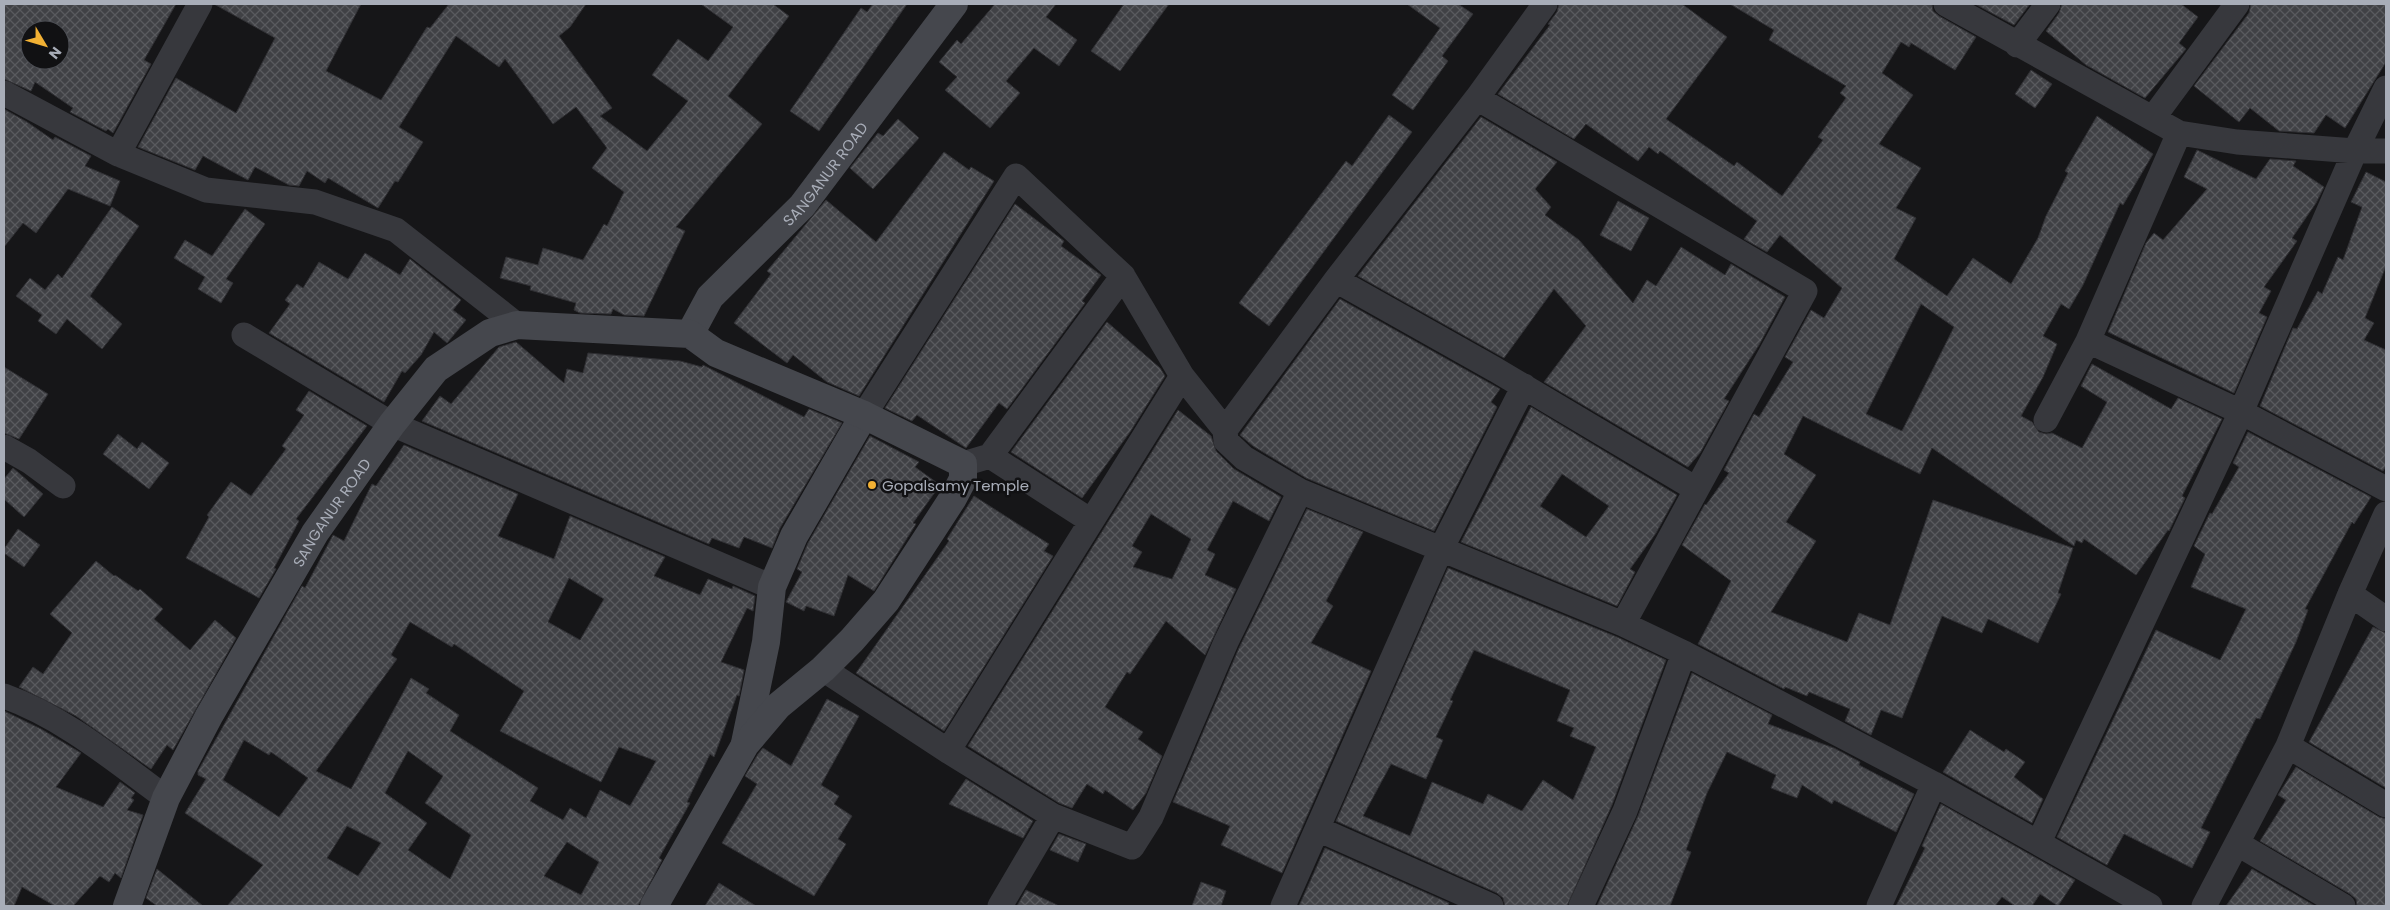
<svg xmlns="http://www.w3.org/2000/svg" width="2390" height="910" font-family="Poppins,sans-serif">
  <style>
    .building { fill: url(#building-cross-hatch); stroke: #303034; fill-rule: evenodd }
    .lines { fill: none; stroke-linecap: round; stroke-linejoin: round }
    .street { stroke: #37383d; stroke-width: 25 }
    .secondary { stroke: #45474d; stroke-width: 28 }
    .poi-dot { fill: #f2b134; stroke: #111113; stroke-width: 2 }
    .labels { text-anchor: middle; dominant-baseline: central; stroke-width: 5; stroke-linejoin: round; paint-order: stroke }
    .street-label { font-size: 15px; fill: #a8adb8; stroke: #111113 }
    .poi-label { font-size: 15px; fill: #a8adb8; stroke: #111113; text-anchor: start }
  </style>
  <defs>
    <pattern id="building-cross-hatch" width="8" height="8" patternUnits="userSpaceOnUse" patternTransform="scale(1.25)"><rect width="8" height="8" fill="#404145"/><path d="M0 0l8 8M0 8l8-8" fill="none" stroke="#595a5e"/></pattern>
  </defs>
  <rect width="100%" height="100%" fill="#161618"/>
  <path class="building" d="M 4,4 L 176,4 L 144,60 L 151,64 L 113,133 L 108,129 L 106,131 L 70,112 L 73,108 L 35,82 L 31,91 L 4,79 ZM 30,30 L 60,30 L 60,60 L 30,60 Z
    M 214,4 L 361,4 L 326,71 L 381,100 L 427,27 L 430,28 L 449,4 L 586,4 L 570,27 L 559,36 L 612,108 L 600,116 L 647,151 L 688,101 L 652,75 L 678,39 L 708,61 L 733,27 L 701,4 L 773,4 L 789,16 L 728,96 L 762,124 L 676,227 L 685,231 L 644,316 L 624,315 L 613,309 L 611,314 L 580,313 L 574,310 L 576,303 L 530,290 L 531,286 L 500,278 L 506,257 L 538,265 L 543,248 L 583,260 L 604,224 L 607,226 L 624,192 L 592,168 L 607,148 L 576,107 L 553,124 L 505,59 L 499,67 L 456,36 L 399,127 L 423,142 L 398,182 L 395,181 L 378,208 L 328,178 L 325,183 L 307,171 L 299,186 L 289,185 L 255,167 L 248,180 L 203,156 L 195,170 L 138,147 L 176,78 L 236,113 L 275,38 Z
    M 873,4 L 907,4 L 819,131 L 790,111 L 861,8 L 867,12 Z
    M 995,4 L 1056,4 L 1046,17 L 1077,40 L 1059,66 L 1034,48 L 1006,81 L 1020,93 L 990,128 L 945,90 L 957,77 L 939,62 L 957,40 L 961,44 Z
    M 1124,4 L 1169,4 L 1120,71 L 1091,51 Z
    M 1407,4 L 1458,4 L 1473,14 L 1442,56 L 1448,61 L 1413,110 L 1392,95 L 1440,28 Z
    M 1559,4 L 1682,4 L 1727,37 L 1666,119 L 1734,166 L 1737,162 L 1782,196 L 1823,140 L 1818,137 L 1846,98 L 1840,93 L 1846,86 L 1769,40 L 1774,30 L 1730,4 L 1932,4 L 1933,11 L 1939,16 L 1976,37 L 1955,70 L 1911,43 L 1909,47 L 1901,42 L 1882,73 L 1913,95 L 1879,144 L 1921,168 L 1896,208 L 1916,218 L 1894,259 L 1947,296 L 1973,258 L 2011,284 L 2038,238 L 2046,216 L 2068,173 L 2065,171 L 2097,116 L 2153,154 L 2123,205 L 2120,203 L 2083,285 L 2069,309 L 2061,304 L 2043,336 L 2057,344 L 2043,377 L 2021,416 L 2032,422 L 2039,432 L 2046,434 L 2052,433 L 2082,448 L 2107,402 L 2081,386 L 2092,364 L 2171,409 L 2178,398 L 2222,419 L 2182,496 L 2185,498 L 2169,531 L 2168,530 L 2136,575 L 2084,539 L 2082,543 L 2076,540 L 2074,546 L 1932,448 L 1920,474 L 1803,416 L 1784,454 L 1816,475 L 1786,522 L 1816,541 L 1771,612 L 1847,642 L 1859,613 L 1890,625 L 1933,500 L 2073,548 L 2058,593 L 2061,594 L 2038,643 L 1988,619 L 1982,633 L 1942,616 L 1902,718 L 1881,710 L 1871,735 L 1845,721 L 1850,709 L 1809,692 L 1807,696 L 1785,687 L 1784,689 L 1698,644 L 1731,581 L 1682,545 L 1705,504 L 1706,505 L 1729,473 L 1724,470 L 1754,414 L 1759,417 L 1793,362 L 1785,357 L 1811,310 L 1824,318 L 1842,288 L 1780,235 L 1767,252 L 1744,239 L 1757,221 L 1660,151 L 1658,154 L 1649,147 L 1638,161 L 1586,124 L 1574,139 L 1498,94 L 1550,25 L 1548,24 L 1557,12 ZM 1921,304 L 1954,327 L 1902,431 L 1866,414 Z
    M 1975,4 L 2030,4 L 2014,25 Z
    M 2062,4 L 2181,4 L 2198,17 L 2179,43 L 2186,49 L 2145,98 L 2086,65 L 2046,31 L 2059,13 Z
    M 2251,4 L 2386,4 L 2386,62 L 2345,128 L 2326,115 L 2314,133 L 2279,131 L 2250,108 L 2239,122 L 2194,86 L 2249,13 Z
    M 2031,70 L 2052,84 L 2035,108 L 2015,94 Z
    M 4,109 L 27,122 L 53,140 L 55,137 L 91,156 L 85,166 L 120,181 L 110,206 L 68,189 L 36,233 L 23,223 L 4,247 Z
    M 1389,115 L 1412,132 L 1269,326 L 1239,303 L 1346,161 L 1352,166 Z
    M 1481,117 L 1557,162 L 1535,189 L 1551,207 L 1545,215 L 1579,240 L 1633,303 L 1647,280 L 1656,286 L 1681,247 L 1725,275 L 1731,264 L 1785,297 L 1759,345 L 1724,399 L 1729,401 L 1700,453 L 1688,467 L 1544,382 L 1586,326 L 1554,289 L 1504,358 L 1358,276 Z
    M 898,119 L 919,138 L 873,189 L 850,168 L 878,133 L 883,136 Z
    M 2197,150 L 2256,179 L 2270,159 L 2296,161 L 2293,166 L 2324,187 L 2316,203 L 2292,238 L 2297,241 L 2264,287 L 2271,291 L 2259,313 L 2267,317 L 2234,393 L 2108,332 L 2146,243 L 2154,233 L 2163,240 L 2207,189 L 2184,177 Z
    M 944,152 L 969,170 L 971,167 L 994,181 L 859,396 L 827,382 L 793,355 L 787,363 L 734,323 L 771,274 L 767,271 L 826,200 L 876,242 Z
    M 2366,172 L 2386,182 L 2386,266 L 2365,318 L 2374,323 L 2364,340 L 2386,350 L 2386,466 L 2383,471 L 2260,406 L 2293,328 L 2297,329 L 2318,291 L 2322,294 L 2338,257 L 2343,260 L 2362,207 L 2351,202 Z
    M 1618,201 L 1649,218 L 1631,251 L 1600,235 Z
    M 1015,204 L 1064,241 L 1061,246 L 1101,275 L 1082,301 L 1085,303 L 1007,409 L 999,403 L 966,448 L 917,415 L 912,421 L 885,408 Z
    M 112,207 L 139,226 L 90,296 L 122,324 L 102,349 L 67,319 L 56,334 L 38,321 L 42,315 L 16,296 L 30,278 L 45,290 L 58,274 L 62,278 Z
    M 245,209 L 265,224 L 226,279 L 233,283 L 221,303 L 198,289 L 205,277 L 174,258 L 185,240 L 212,256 Z
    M 365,253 L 400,275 L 410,259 L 461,300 L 453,310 L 466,320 L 447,343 L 434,332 L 421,355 L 405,373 L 402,371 L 384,402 L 269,333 L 290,304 L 285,300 L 297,284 L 303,288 L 319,262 L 348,279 Z
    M 1340,299 L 1500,389 L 1491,402 L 1497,407 L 1434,531 L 1306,478 L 1253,446 L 1240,435 Z
    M 1107,322 L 1160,368 L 1165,376 L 1130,432 L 1082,498 L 1011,452 Z
    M 516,342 L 564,383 L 567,369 L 583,373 L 588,353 L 680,361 L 702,367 L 703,365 L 804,417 L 809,409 L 842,423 L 780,528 L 772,548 L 744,537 L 739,548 L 712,538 L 709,544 L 422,421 L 440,396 L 451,404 L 499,347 Z
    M 4,367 L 48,394 L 19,439 L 4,433 Z
    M 309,391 L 367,426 L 296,519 L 299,521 L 274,568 L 276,569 L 259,598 L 186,558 L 209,517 L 207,515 L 231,482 L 251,496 L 286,449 L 282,446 L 304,415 L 296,410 Z
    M 1531,407 L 1677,495 L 1656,533 L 1630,569 L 1635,572 L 1617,606 L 1461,542 ZM 1562,474 L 1609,506 L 1586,537 L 1540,506 Z
    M 1178,410 L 1211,436 L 1216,451 L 1234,469 L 1281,497 L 1269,521 L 1233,501 L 1207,550 L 1215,554 L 1205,575 L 1236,589 L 1205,655 L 1166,621 L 1130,674 L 1127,672 L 1105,707 L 1143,732 L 1138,739 L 1162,756 L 1146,793 L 1133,810 L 1105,790 L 1103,794 L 1087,784 L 1072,808 L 1059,803 L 968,746 ZM 1151,514 L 1191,539 L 1172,579 L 1133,567 L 1142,552 L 1132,546 Z
    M 2248,432 L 2371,497 L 2354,524 L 2352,522 L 2305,609 L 2308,610 L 2296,642 L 2260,719 L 2256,718 L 2201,828 L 2210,832 L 2192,868 L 2124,834 L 2107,865 L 2057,837 L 2156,630 L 2220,660 L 2246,609 L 2191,587 L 2205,554 L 2194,546 L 2210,513 L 2212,514 L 2239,467 L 2233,463 Z
    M 118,434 L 137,449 L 142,442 L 169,463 L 149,489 L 103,454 Z
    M 870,436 L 919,462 L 915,467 L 940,485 L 913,523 L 916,524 L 874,591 L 848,575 L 834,616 L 806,606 L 804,611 L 786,602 L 802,572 L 797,569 L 808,543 Z
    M 404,445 L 518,494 L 498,536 L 554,559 L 570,516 L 665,557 L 654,576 L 700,595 L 708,579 L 732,589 L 733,586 L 755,596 L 753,611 L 747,608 L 721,662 L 744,670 L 739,696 L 737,695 L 714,757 L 710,754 L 687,802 L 690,803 L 659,858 L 662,860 L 638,906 L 227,906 L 263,865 L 185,813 L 206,779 L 198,775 L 198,771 L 302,586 L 305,588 L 332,537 L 333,535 L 344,541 L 372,484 L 376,486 ZM 569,578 L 604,599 L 580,640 L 548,622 ZM 410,622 L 452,647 L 454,644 L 524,691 L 500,731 L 601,782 L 619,747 L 656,761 L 630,806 L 600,790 L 586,818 L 570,808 L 563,820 L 530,801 L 538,788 L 450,731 L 459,715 L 426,693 L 429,689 L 411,678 L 351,789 L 316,771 L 397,659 L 391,655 ZM 244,740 L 269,755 L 271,752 L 308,778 L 279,817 L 223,780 ZM 408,751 L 443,776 L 425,803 L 471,835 L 450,879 L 408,850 L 427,823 L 385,793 ZM 347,826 L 381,843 L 358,876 L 327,858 ZM 567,842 L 599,862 L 581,895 L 544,876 Z
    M 13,468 L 43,494 L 24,517 L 4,499 L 4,479 Z
    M 974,496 L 1049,544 L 1044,551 L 1053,556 L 944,731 L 856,673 L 949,541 L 947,539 Z
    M 1307,509 L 1363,532 L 1326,601 L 1333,606 L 1311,643 L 1371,671 L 1282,873 L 1221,845 L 1230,826 L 1173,802 L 1239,648 Z
    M 18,529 L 40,545 L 24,567 L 4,553 L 4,549 Z
    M 96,561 L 114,576 L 115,575 L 138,591 L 140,589 L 163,609 L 154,619 L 190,650 L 215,620 L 236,638 L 173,750 L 167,745 L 151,769 L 76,716 L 19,687 L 33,667 L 43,674 L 72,633 L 50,614 Z
    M 1448,568 L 1617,637 L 1666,660 L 1612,805 L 1567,906 L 1505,906 L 1503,898 L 1497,893 L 1336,821 ZM 1474,650 L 1570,690 L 1557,721 L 1574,728 L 1570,736 L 1596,747 L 1573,800 L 1543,780 L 1522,811 L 1488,794 L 1483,804 L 1432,782 L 1410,836 L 1363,816 L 1391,764 L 1426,779 L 1443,740 L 1436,737 L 1453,701 L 1450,700 Z
    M 2373,627 L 2386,633 L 2386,788 L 2309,742 Z
    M 1692,673 L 1772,715 L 1768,724 L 1834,748 L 1860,762 L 1859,765 L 1914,794 L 1896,832 L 1834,800 L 1832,804 L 1802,785 L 1797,798 L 1771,788 L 1776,775 L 1727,752 L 1707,793 L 1686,850 L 1691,852 L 1670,906 L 1597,906 L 1638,816 Z
    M 827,699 L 859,716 L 821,785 L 839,796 L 834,804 L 852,816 L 838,839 L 846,844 L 814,896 L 722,843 L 757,784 L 745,776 L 758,754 L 763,748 L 791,766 Z
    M 4,711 L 41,729 L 81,753 L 56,787 L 103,807 L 120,782 L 135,793 L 131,798 L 134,800 L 127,810 L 143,815 L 121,878 L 115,873 L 109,882 L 100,876 L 73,906 L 55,906 L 22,887 L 14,906 L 4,906 Z
    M 1970,730 L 2004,752 L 2006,749 L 2025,762 L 2014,777 L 2043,799 L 2032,823 L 1943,772 Z
    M 2296,767 L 2379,817 L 2386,819 L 2386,906 L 2357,906 L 2356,899 L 2350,894 L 2260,841 L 2286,800 L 2278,795 Z
    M 966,779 L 1033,821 L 1023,838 L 949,804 Z
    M 1941,804 L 2075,880 L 2058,906 L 2040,894 L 2032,906 L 2015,906 L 2002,897 L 1995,906 L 1896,906 L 1925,848 L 1922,846 Z
    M 1059,834 L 1086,844 L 1078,862 L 1050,850 Z
    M 1325,848 L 1449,903 L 1448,906 L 1299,906 Z
    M 157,869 L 203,906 L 157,906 L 146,898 Z
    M 2252,869 L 2315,906 L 2226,906 Z
    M 1201,882 L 1226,891 L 1221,906 L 1192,906 Z
    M 719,883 L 756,906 L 705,906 Z
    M 1026,890 L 1059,906 L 1017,906 Z"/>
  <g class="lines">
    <path class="street" d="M 1946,4 L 2179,133 L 2237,142 L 2355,151 L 2386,151
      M 2017,45 L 2048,4
      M 4,93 L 118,154 L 206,190 L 315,202 L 396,230 L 517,325
      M 1477,98 L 1805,291 L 1623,624
      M 2153,118 L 2237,4
      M 2179,133 L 2088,341 L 2241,412 L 2386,489
      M 118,154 L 200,4
      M 1336,280 L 1496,370 L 1696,489
      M 244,335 L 392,424 L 772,587
      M 864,415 L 1016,176 L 1123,276
      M 2046,420 L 2088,341
      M 1225,430 L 1336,280 L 1477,98 L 1545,4
      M 4,447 L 29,461 L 63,486
      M 990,456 L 1091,521
      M 963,464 L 990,456 L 1123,276 L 1182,376 L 1225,430 L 1226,441 L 1244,458 L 1300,491 L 1623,624 L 1684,653 L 1934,784 L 2150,906
      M 2350,594 L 2386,619
      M 823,669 L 948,751 L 1053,816 L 1000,906
      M 4,696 C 65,718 114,760 166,798
      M 2288,746 L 2386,805
      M 948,751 L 1182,376
      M 1053,816 L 1132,847 L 1151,817 L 1226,642 L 1300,491
      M 1318,829 L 1491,906
      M 2039,842 L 2241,412 L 2355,151 L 2386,88
      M 2238,844 L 2343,906
      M 1283,906 L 1441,549 L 1524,386
      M 1581,906 L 1625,811 L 1684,653
      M 1879,906 L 1934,784
      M 2204,906 L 2288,746 L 2350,594 L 2386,514"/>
    <g class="secondary">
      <path id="s1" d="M 690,334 L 710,297 L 802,206 L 954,4"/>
      <path d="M 745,743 L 766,642 L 772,587 L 794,536 L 864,415"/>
      <path id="s2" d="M 127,906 L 166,798 L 209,716 L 315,533 L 392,424 L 436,369 L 490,333 L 517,325 L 690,334 L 716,353 L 864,415 L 963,464 L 963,479 L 953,498 L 886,601 L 852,640 L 823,669 L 778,706 L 745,745 L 654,906"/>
    </g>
  </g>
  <circle class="poi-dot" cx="872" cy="485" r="5"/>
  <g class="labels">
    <g class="street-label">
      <text stroke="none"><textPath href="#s1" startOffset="211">SANGANUR ROAD</textPath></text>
      <text stroke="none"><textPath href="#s2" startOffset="445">SANGANUR ROAD</textPath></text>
    </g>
    <g class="poi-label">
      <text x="882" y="485">Gopalsamy Temple</text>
    </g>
  </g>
  <rect width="2390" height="910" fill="none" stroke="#a8adb8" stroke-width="10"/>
  <g transform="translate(45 45) rotate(128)"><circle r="24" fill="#111113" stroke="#4d4f55"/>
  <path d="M0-4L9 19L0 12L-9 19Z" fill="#f2b134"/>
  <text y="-8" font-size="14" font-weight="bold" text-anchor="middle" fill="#a8adb8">N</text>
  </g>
</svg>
